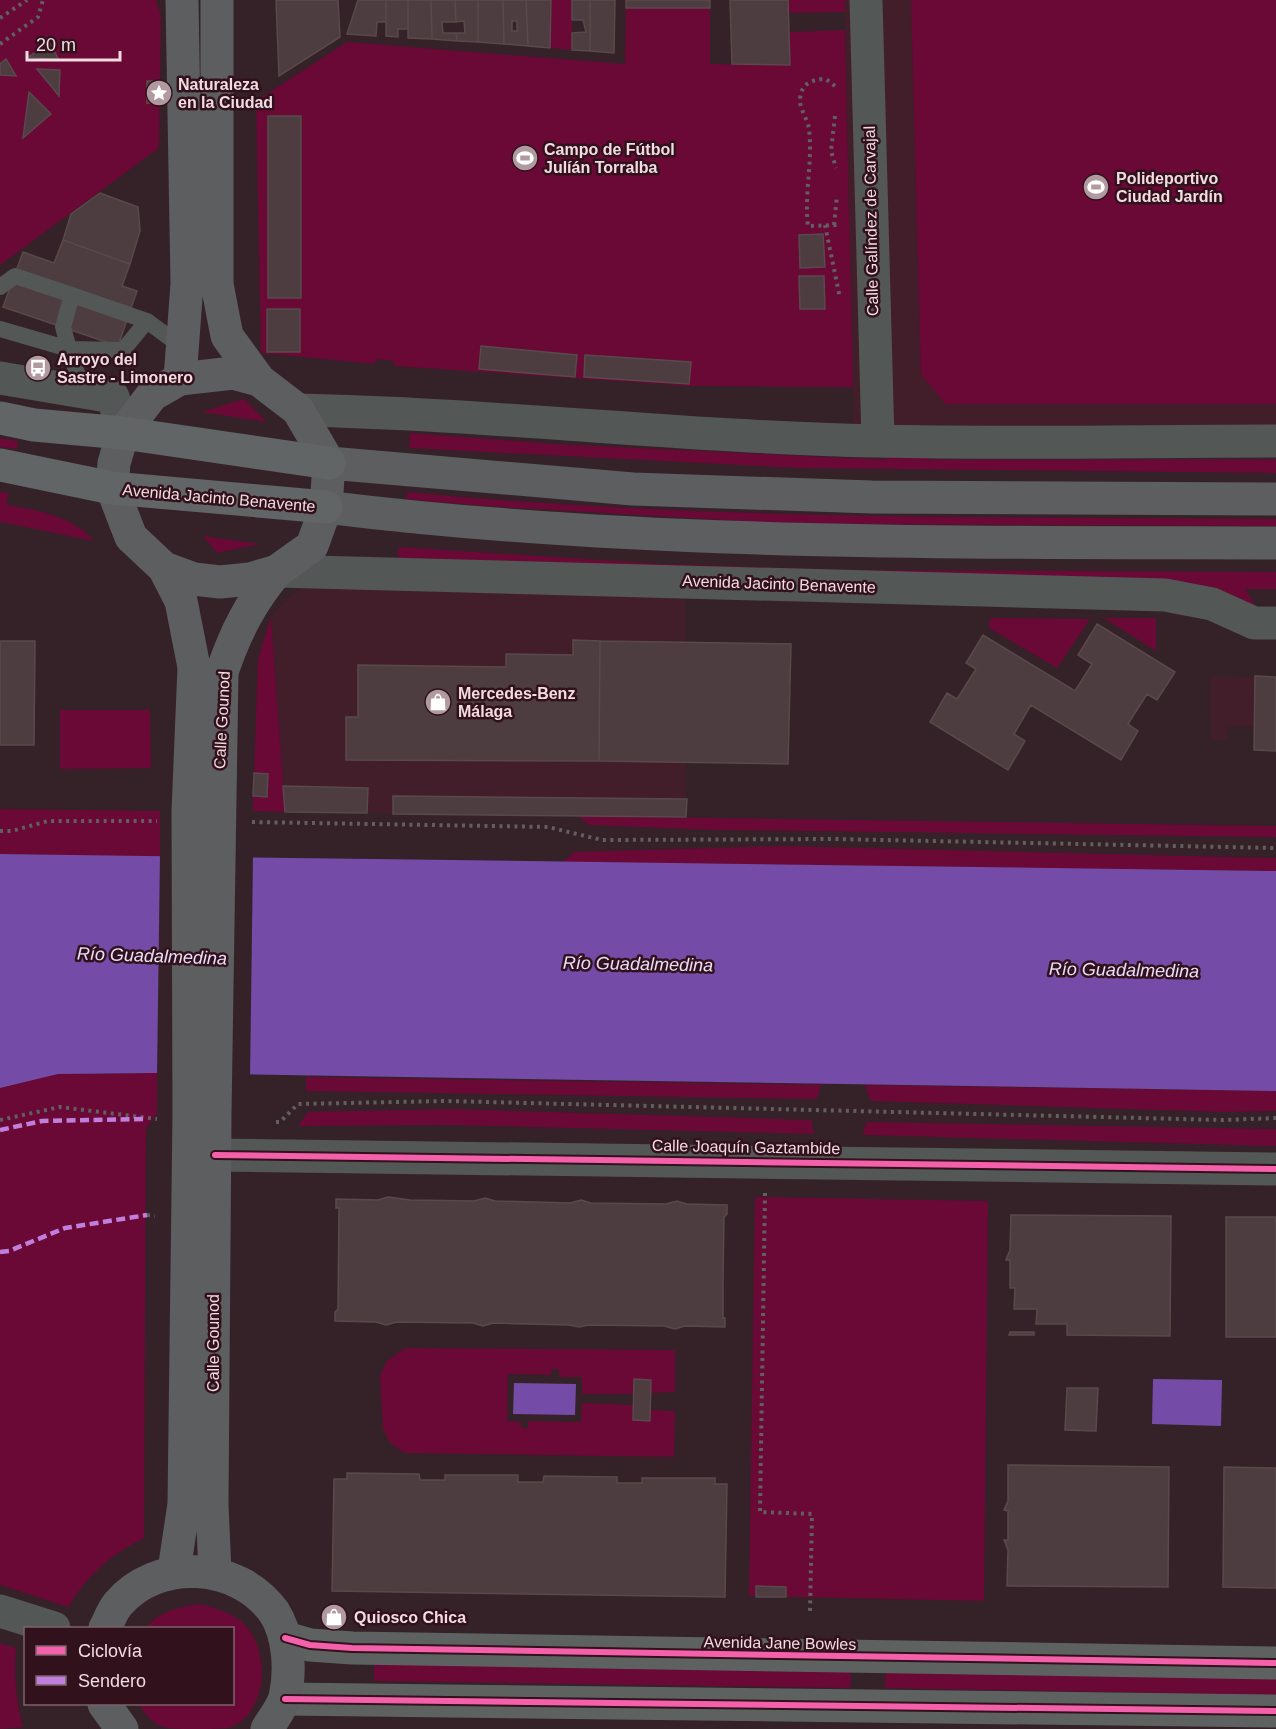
<svg xmlns="http://www.w3.org/2000/svg" width="1276" height="1729" font-family="Helvetica,sans-serif">
  <style>
    .built { fill: #421e2a }
    .green { fill: #6a0836 }
    .water { fill: #754ba8 }
    .pier { fill: #342228 }
    .building { fill: #4d3d40; stroke: #59494b; stroke-width: 1.5; fill-rule: evenodd }
    .lines { fill: none; stroke-linecap: round; stroke-linejoin: round }
    .path { stroke: #625f61; stroke-width: 4; stroke-dasharray: 3 4.5; stroke-linecap: butt }
    .lane { stroke: #535756; stroke-width: 16 }
    .street { stroke: #535756; stroke-width: 33 }
    .secondary { stroke: #5d6261; stroke-width: 33 }
    .primary { stroke: #5d5e5f; stroke-width: 33 }
    .highway { stroke: #626565; stroke-width: 33 }
    .quiet { stroke: #c07fdc; stroke-width: 4.5; stroke-dasharray: 9 4.5; stroke-linecap: butt }
    .cycleway-casing { stroke: #31111c; stroke-width: 10 }
    .cycleway { stroke: #f560ab; stroke-width: 6 }
    .labels { text-anchor: middle; dominant-baseline: central; stroke-width: 5; stroke-linejoin: round; paint-order: stroke }
    .poi-label { font-size: 16px; font-weight: bold; fill: #f2dbe1; stroke: #31111c; text-anchor: start }
    .street-label { font-size: 16px; fill: #f2dbe1; stroke: #31111c }
    .water-label { font-size: 18px; font-style: italic; fill: #e8dffa; stroke: #31111c }
  </style>
  <rect width="100%" height="100%" fill="#342228"/>
  <path class="built" d="M 845,0 L 911,0 L 921,375 L 946,403 L 1276,404 L 1276,460 L 929,460 L 918,452 L 887,448 L 887,460 L 854,459 Z
    M 305,585 L 685,593 L 686,643 L 599,761 L 686,763 L 686,817 L 285,812 L 271,617 L 284,602 Z
    M 1210,676 L 1276,677 L 1276,751 L 1254,750 L 1254,726 L 1227,727 L 1227,740 L 1211,741 Z"/>
  <path class="green" d="M 0,0 L 156,0 L 161,17 L 159,148 L 0,265 Z
    M 551,0 L 572,0 L 572,50 L 550,48 Z
    M 626,0 L 710,0 L 710,64 L 790,65 L 789,32 L 845,30 L 853,387 L 689,386 L 394,366 L 394,361 L 376,359 L 375,364 L 261,353 L 256,101 L 347,42 L 625,64 Z
    M 788,0 L 845,0 L 845,12 L 789,13 Z
    M 911,0 L 1276,0 L 1276,404 L 946,404 L 921,375 Z
    M 244,399 L 267,422 L 201,412 Z
    M 410,433 L 554,444 L 887,460 L 887,448 L 918,452 L 929,460 L 1276,460 L 1276,473 L 798,468 L 409,448 Z
    M 0,438 L 18,441 L 17,449 L 0,447 Z
    M 0,492 L 8,493 L 7,505 C 37,510 75,517 94,541 L 0,522 Z
    M 407,492 C 695,520 986,517 1276,519 L 1276,526 L 796,524 L 484,506 L 406,499 Z
    M 203,536 L 260,544 L 217,553 Z
    M 399,547 L 663,564 L 844,570 L 1276,572 L 1276,589 L 1245,589 L 1256,607 L 397,564 Z
    M 271,617 L 285,812 L 253,811 L 253,796 L 266,797 L 268,774 L 254,773 L 258,659 Z
    M 990,618 L 1090,619 L 1057,668 L 989,628 Z
    M 1104,618 L 1156,618 L 1156,651 Z
    M 60,710 L 150,710 L 151,768 L 60,769 Z
    M 0,809 L 160,811 L 160,857 L 0,854 Z
    M 578,816 L 1276,826 L 1276,837 L 715,830 L 589,825 Z
    M 783,846 L 1276,858 L 1276,871 L 563,862 L 574,852 Z
    M 157,1073 L 157,1113 L 146,1129 L 144,1538 C 110,1555 88,1575 68,1607 L 0,1585 L 0,1088 L 58,1074 Z
    M 306,1077 L 821,1085 L 817,1099 L 306,1091 Z
    M 865,1085 L 1276,1091 L 1276,1111 L 1222,1112 L 871,1101 Z
    M 453,1109 L 811,1120 L 814,1134 L 449,1125 L 298,1126 L 308,1112 Z
    M 867,1122 L 1276,1129 L 1276,1146 L 862,1135 Z
    M 755,1197 L 988,1201 L 984,1601 L 749,1596 Z
    M 405,1348 L 675,1350 L 675,1392 L 651,1393 L 651,1380 L 635,1379 L 634,1394 L 582,1394 L 582,1377 L 559,1377 L 559,1369 L 552,1369 L 551,1375 L 508,1374 L 507,1421 L 521,1422 L 521,1428 L 528,1428 L 528,1421 L 581,1422 L 582,1403 L 633,1405 L 634,1420 L 650,1421 L 650,1410 L 675,1411 L 674,1457 L 405,1453 L 390,1443 L 383,1429 L 380,1376 L 387,1361 Z
    M 200,1604 C 217,1609 232,1612 245,1625 C 271,1652 268,1714 229,1728 C 219,1729 203,1729 192,1729 C 164,1729 154,1729 139,1704 L 232,1704 L 232,1628 L 146,1628 C 159,1611 179,1607 200,1604 Z
    M 0,1643 L 16,1648 C 14,1676 16,1700 23,1727 L 0,1729 Z
    M 374,1664 L 851,1671 L 850,1688 L 374,1681 Z
    M 886,1672 L 1276,1678 L 1276,1695 L 885,1688 Z"/>
  <path class="water" d="M 0,854 L 1276,871 L 1276,1091 L 157,1073 L 58,1074 L 0,1088 Z
    M 1153,1379 L 1222,1380 L 1221,1426 L 1152,1424 Z
    M 514,1383 L 576,1384 L 575,1415 L 513,1414 Z"/>
  <path class="pier" d="M 160,854 L 253,855 L 250,1079 L 157,1076 Z"/>
  <path class="building" d="M 276,0 L 338,0 L 340,37 L 279,76 Z
    M 358,0 L 386,0 L 386,22 L 377,22 L 376,36 L 347,34 Z
    M 386,0 L 408,0 L 408,29 L 398,29 L 398,37 L 386,36 Z
    M 408,0 L 431,0 L 432,39 L 408,38 Z
    M 431,0 L 455,0 L 456,22 L 442,22 L 443,33 L 456,33 L 457,41 L 432,39 Z
    M 455,0 L 478,0 L 478,42 L 457,41 L 456,33 L 465,33 L 464,21 L 456,22 Z
    M 478,0 L 503,0 L 504,44 L 478,42 Z
    M 503,0 L 526,0 L 528,46 L 504,44 ZM 512,21 L 517,21 L 517,31 L 512,31 Z
    M 526,0 L 551,0 L 550,48 L 528,46 Z
    M 572,0 L 590,0 L 590,51 L 572,50 L 572,33 L 586,32 L 583,20 L 572,20 Z
    M 590,0 L 615,0 L 614,53 L 590,51 Z
    M 626,0 L 710,0 L 710,8 L 626,8 Z
    M 730,0 L 788,0 L 790,65 L 732,64 Z
    M 50,43 L 59,60 L 28,57 Z
    M 6,59 L 16,76 L 0,75 L 0,64 Z
    M 37,69 L 60,70 L 59,96 Z
    M 147,81 L 160,81 L 160,103 L 147,103 Z
    M 29,92 L 51,114 L 23,138 Z
    M 268,116 L 301,116 L 301,298 L 268,298 Z
    M 100,193 L 138,207 L 140,231 L 130,264 L 63,240 L 71,214 Z
    M 823,234 L 825,267 L 800,268 L 799,235 Z
    M 63,240 L 130,264 L 122,286 L 137,291 L 118,346 L 3,307 L 23,252 L 54,263 Z
    M 799,276 L 824,276 L 825,309 L 800,309 Z
    M 267,309 L 300,309 L 300,352 L 267,352 Z
    M 481,346 L 577,355 L 575,377 L 479,369 Z
    M 585,355 L 691,362 L 689,384 L 584,377 Z
    M 1097,624 L 1175,672 L 1157,700 L 1147,694 L 1128,724 L 1138,731 L 1121,760 L 1031,705 L 1014,734 L 1025,741 L 1008,770 L 930,722 L 947,693 L 957,699 L 976,669 L 966,663 L 983,635 L 1075,691 L 1092,664 L 1078,655 Z
    M 573,640 L 600,641 L 599,761 L 346,760 L 346,717 L 358,717 L 358,665 L 506,667 L 506,654 L 573,655 Z
    M 0,641 L 35,641 L 34,745 L 0,745 Z
    M 600,641 L 791,644 L 788,764 L 599,761 Z
    M 1255,676 L 1276,677 L 1276,751 L 1254,750 Z
    M 254,773 L 268,774 L 267,797 L 253,796 Z
    M 283,786 L 368,788 L 367,813 L 285,812 Z
    M 393,796 L 687,799 L 686,817 L 393,814 Z
    M 388,1197 L 410,1200 L 474,1201 L 485,1198 L 495,1201 L 570,1203 L 581,1200 L 591,1203 L 666,1204 L 677,1201 L 687,1204 L 727,1205 L 727,1214 L 724,1217 L 723,1281 L 723,1318 L 725,1318 L 725,1327 L 685,1326 L 675,1329 L 664,1326 L 589,1325 L 579,1327 L 569,1325 L 493,1323 L 483,1326 L 473,1323 L 397,1322 L 386,1325 L 376,1322 L 335,1321 L 335,1312 L 338,1309 L 339,1208 L 336,1208 L 336,1199 L 378,1200 Z
    M 1011,1215 L 1171,1216 L 1170,1336 L 1067,1335 L 1067,1324 L 1036,1324 L 1037,1309 L 1014,1309 L 1015,1288 L 1010,1288 L 1010,1260 L 1006,1260 L 1010,1250 Z
    M 1226,1217 L 1276,1217 L 1276,1337 L 1226,1337 Z
    M 1010,1332 L 1034,1332 L 1034,1335 L 1009,1335 Z
    M 634,1379 L 651,1380 L 650,1421 L 633,1420 Z
    M 1067,1388 L 1098,1388 L 1096,1431 L 1065,1430 Z
    M 1008,1465 L 1169,1467 L 1168,1587 L 1007,1586 L 1008,1550 L 1004,1540 L 1008,1540 L 1008,1511 L 1004,1510 L 1008,1501 Z
    M 1224,1467 L 1276,1468 L 1276,1588 L 1223,1587 Z
    M 347,1473 L 419,1474 L 420,1480 L 445,1480 L 445,1475 L 518,1475 L 518,1482 L 543,1482 L 544,1476 L 617,1477 L 617,1483 L 642,1483 L 642,1478 L 715,1478 L 715,1484 L 727,1484 L 725,1597 L 332,1591 L 334,1479 L 347,1479 Z
    M 756,1586 L 786,1587 L 786,1597 L 756,1597 Z
    M 325,1613 L 343,1613 L 343,1621 L 325,1621 Z"/>
  <g class="lines">
    <path class="path" d="M 0,18 L 27,0
      M 0,44 L 38,17 L 43,0
      M 835,86 L 826,79 C 813,79 801,83 800,99 C 799,108 808,120 809,129 C 813,163 804,192 808,226 L 840,225
      M 835,116 L 831,151 L 836,168
      M 825,225 L 840,298
      M 834,225 L 837,196
      M 252,822 L 548,827 L 602,840 L 834,839 L 1276,848
      M 0,831 L 12,831 L 48,821 L 157,821
      M 0,1120 L 60,1107 L 157,1119
      M 276,1122 L 280,1122 L 298,1104 L 446,1101 L 1222,1120 L 1276,1118
      M 765,1193 L 760,1512 L 812,1514 L 810,1613
      M 147,1215 L 155,1216"/>
    <path class="lane" d="M 0,287 L 15,276 L 72,295
      M 147,321 L 123,350 L 69,349 L 63,327 L 72,295 L 147,321 L 182,347
      M 0,329 L 69,349 L 77,373 L 89,392"/>
    <path class="street" d="M 866,0 L 878,441
      M 0,378 L 113,397 L 123,433
      M 298,410 C 492,414 684,437 878,441 C 1010,444 1143,441 1276,441
      M 277,571 L 1165,595 L 1212,604 L 1254,623 L 1276,623
      M 215,1155 L 1276,1169
      M 0,1611 L 54,1628"/>
    <path class="secondary" d="M 285,1638 L 310,1645 L 352,1648 L 1276,1663
      M 285,1699 L 1276,1711"/>
    <path class="primary" d="M 217,0 L 217,284 L 227,336 L 259,380
      M 233,373 L 259,380 L 298,410 L 329,463 L 326,507 L 312,546 L 277,571 L 250,579 L 220,582 L 194,579 L 164,568 L 131,537 L 112,488 L 114,463 L 123,433 L 152,395 L 180,379 Z
      M 180,379 L 187,284 L 182,0
      M 329,463 L 633,489 L 872,497 L 1276,499
      M 326,507 C 641,546 959,542 1276,543
      M 164,568 L 181,601 L 194,667 L 188,811 L 189,1114 L 184,1504 L 174,1571
      M 215,1572 L 212,1505 L 215,1114 L 222,672 C 235,633 251,602 277,571
      M 105,1628 C 109,1621 112,1611 118,1604 C 158,1557 238,1562 274,1612 C 289,1635 291,1671 285,1697 C 282,1708 273,1719 267,1729
      M 104,1704 L 122,1729"/>
    <path class="highway" d="M 0,418 L 34,425 L 123,433 L 329,463
      M 0,465 L 112,488 L 326,507"/>
    <path class="quiet" d="M 0,1130 L 42,1121 L 146,1119
      M 0,1252 L 9,1251 L 65,1228 L 147,1215"/>
    <defs>
      <path id="cycleway" d="M 215,1155 L 1276,1169
        M 285,1638 L 310,1645 L 352,1648 L 1276,1663
        M 285,1699 L 1276,1711"/>
    </defs>
    <use href="#cycleway" class="cycleway-casing"/>
    <use href="#cycleway" class="cycleway"/>
  </g>
  <defs>
    <symbol id="sight-disc" viewBox="-11 -11 22 22"><circle r="9.5" fill="#b09aa0" stroke="#31111c"/><path d="M0-6L1.8-2.2L6-1.7L2.9 1.2L3.7 5.4L0 3.3L-3.7 5.4L-2.9 1.2L-6-1.7L-1.8-2.2Z" fill="#fff"/></symbol>
    <symbol id="stadium-disc" viewBox="-11 -11 22 22"><circle r="9.5" fill="#b09aa0" stroke="#31111c"/><path d="M0-5a6.5 5 0 1 0 0 10a6.5 5 0 1 0 0-10ZM-3.5-1.8h7v3.6h-7Z" fill="#fff"/></symbol>
    <symbol id="bus-disc" viewBox="-11 -11 22 22"><circle r="9.5" fill="#b09aa0" stroke="#31111c"/><path d="M-5-6H5V4H4V6H2V4H-2V6H-4V4H-5ZM-3.5-4V0h7V-4ZM-3.5 1.2v1.5H-2V1.2ZM2 1.2v1.5H3.5V1.2Z" fill="#fff"/></symbol>
    <symbol id="shop-disc" viewBox="-11 -11 22 22"><circle r="9.5" fill="#b09aa0" stroke="#31111c"/><path d="M-5-2.5h2.3a2.7 3.5 0 0 1 5.4 0H5L5.5 6h-11ZM-1.5-2.5h3a1.5 2.3 0 0 0-3 0Z" fill="#fff"/></symbol>
  </defs>
  <g fill-rule="evenodd">
    <use href="#sight-disc" x="144" y="78" width="30" height="30"/>
    <use href="#stadium-disc" x="510" y="143" width="30" height="30"/>
    <use href="#stadium-disc" x="1081" y="172" width="30" height="30"/>
    <use href="#bus-disc" x="23" y="353" width="30" height="30"/>
    <use href="#shop-disc" x="423" y="687" width="30" height="30"/>
    <use href="#shop-disc" x="319" y="1602" width="30" height="30"/>
  </g>
  <g class="labels">
    <g class="poi-label">
      <text x="178" y="84">Naturaleza<tspan x="178" dy="18">en la Ciudad</tspan></text>
      <text x="544" y="149">Campo de Fútbol<tspan x="544" dy="18">Julíán Torralba</tspan></text>
      <text x="1116" y="178">Polideportivo<tspan x="1116" dy="18">Ciudad Jardín</tspan></text>
      <text x="57" y="359">Arroyo del<tspan x="57" dy="18">Sastre - Limonero</tspan></text>
      <text x="458" y="693">Mercedes-Benz<tspan x="458" dy="18">Málaga</tspan></text>
      <text x="354" y="1617">Quiosco Chica</text>
    </g>
    <g class="street-label">
      <text transform="translate(871 221) rotate(-91)">Calle Galíndez de Carvajal</text>
      <text transform="translate(219 498) rotate(5)">Avenida Jacinto Benavente</text>
      <text transform="translate(779 584) rotate(2)">Avenida Jacinto Benavente</text>
      <text transform="translate(222 720) rotate(-87)">Calle Gounod</text>
      <text transform="translate(746 1147) rotate(1)">Calle Joaquín Gaztambide</text>
      <text transform="translate(213 1343) rotate(-90)">Calle Gounod</text>
      <text transform="translate(780 1643) rotate(1)">Avenida Jane Bowles</text>
    </g>
    <g class="water-label">
      <text transform="translate(152 956) rotate(2)">Río Guadalmedina</text>
      <text transform="translate(638 964) rotate(1)">Río Guadalmedina</text>
      <text transform="translate(1124 970) rotate(1)">Río Guadalmedina</text>
    </g>
  </g>
  <rect x="24" y="1627" width="210" height="78" fill="#31111c" stroke="#7e626b" stroke-width="1.5"/>
  <rect x="36" y="1646" width="30" height="9" fill="#f560ab" stroke="#7e626b" stroke-width="1.5"/>
  <text x="78" y="1657" font-size="18" fill="#f2dbe1">Ciclovía</text>
  <rect x="36" y="1676" width="30" height="9" fill="#c07fdc" stroke="#7e626b" stroke-width="1.5"/>
  <text x="78" y="1687" font-size="18" fill="#f2dbe1">Sendero</text>
  <path d="M27 51v9h93v-9" fill="none" stroke="#f2dbe1" stroke-width="3"/>
  <text x="36" y="51" font-size="18" fill="#f2dbe1" stroke="#31111c" stroke-width="4.5" paint-order="stroke">20 m</text>
</svg>
